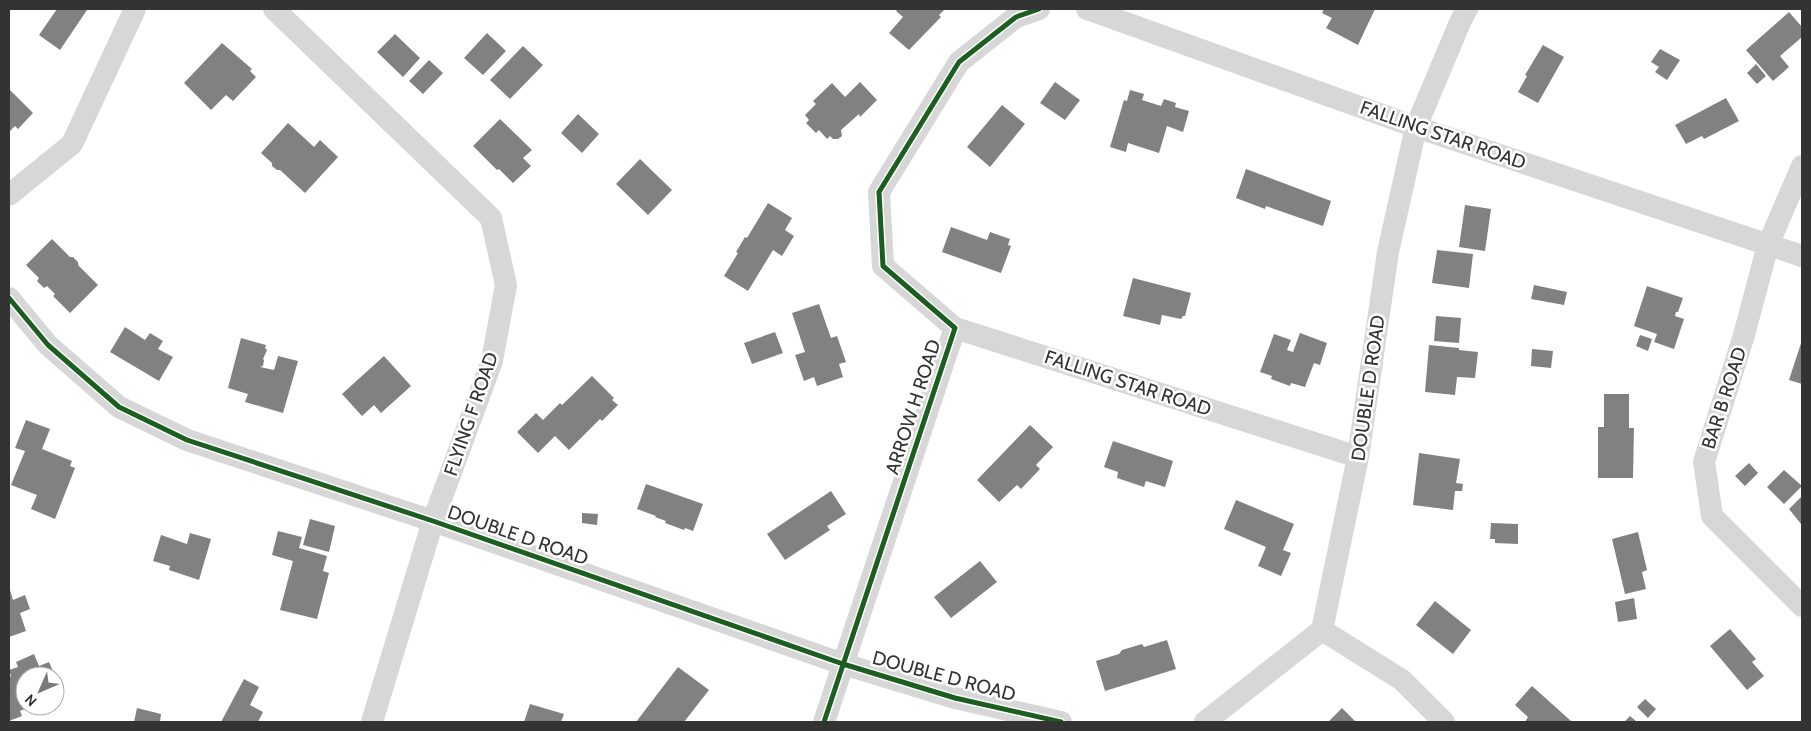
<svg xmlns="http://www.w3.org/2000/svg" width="1811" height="731" font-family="Cabin,sans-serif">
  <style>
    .building { fill: #818181 }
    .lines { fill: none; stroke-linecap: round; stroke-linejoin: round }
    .minor { stroke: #d7d7d7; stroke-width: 22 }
    .cycleway-casing { stroke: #fff; stroke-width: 8 }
    .cycleway { stroke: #1b5e20; stroke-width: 5 }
    .labels { text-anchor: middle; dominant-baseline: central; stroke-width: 5; stroke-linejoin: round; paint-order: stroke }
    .street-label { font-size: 19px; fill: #333; stroke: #fff }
  </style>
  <rect width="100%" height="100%" fill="#fff"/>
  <path class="building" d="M 57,9 L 87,10 L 60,50 L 39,35 Z
    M 898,9 L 945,9 L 939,15 L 941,17 L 909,50 L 889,33 L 903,17 L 896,11 Z
    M 1324,9 L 1375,9 L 1358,45 L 1326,28 L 1332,18 L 1322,13 Z
    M 1789,12 L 1802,27 L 1802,37 L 1780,56 L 1789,67 L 1773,81 L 1746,50 Z
    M 487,33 L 506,51 L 483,75 L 464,58 Z
    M 395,34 L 420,58 L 403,77 L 377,52 Z
    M 222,43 L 252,69 L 250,71 L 256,77 L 233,101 L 226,95 L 211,110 L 184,83 Z
    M 1543,45 L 1564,57 L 1538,103 L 1518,92 L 1527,76 L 1525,75 Z
    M 523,46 L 543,65 L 510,99 L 490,80 Z
    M 1660,49 L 1680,60 L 1667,80 L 1655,72 L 1659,67 L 1651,62 Z
    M 429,60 L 443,73 L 423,94 L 409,81 Z
    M 1756,64 L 1766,76 L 1757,84 L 1747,73 Z
    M 860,82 L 877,100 L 860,117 L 859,114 L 841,130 L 842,136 L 838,139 L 833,139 L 830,136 L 827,139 L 819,130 L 816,133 L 806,123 L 809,120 L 805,115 L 816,104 L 813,101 L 832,83 L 845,97 Z
    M 1055,82 L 1080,100 L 1065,120 L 1040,103 Z
    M 9,89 L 33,113 L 18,129 L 15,126 L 9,132 Z
    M 1130,90 L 1144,94 L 1142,100 L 1161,106 L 1164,99 L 1176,103 L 1175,107 L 1189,111 L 1183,132 L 1167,126 L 1159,153 L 1128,143 L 1126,152 L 1110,147 L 1124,100 L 1127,101 Z
    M 1726,98 L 1739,121 L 1704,139 L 1702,136 L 1686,144 L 1675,125 Z
    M 1002,105 L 1025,124 L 990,167 L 967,147 Z
    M 578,114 L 599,134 L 582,153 L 561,133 Z
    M 500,119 L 532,150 L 523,158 L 531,166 L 513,183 L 499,169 L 497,170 L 473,146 Z
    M 288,123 L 314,147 L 320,140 L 338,157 L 305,193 L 280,170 L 277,170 L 272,166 L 272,163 L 261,153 Z
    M 640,159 L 672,190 L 648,215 L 616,184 Z
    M 1246,169 L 1331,201 L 1323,226 L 1266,206 L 1265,209 L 1236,198 Z
    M 768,203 L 792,218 L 785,230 L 794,236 L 782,256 L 773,250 L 748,291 L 724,276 L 738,253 L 736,252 L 745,237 L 747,238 Z
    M 1465,205 L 1491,209 L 1485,251 L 1459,247 Z
    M 951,227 L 987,240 L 990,232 L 1010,239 L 1008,245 L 1011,246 L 1001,273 L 942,252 Z
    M 52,239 L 70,257 L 73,257 L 78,262 L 78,265 L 98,285 L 70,313 L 53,296 L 55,294 L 47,286 L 44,288 L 37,281 L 39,278 L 26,265 Z
    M 1437,250 L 1473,254 L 1469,288 L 1432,283 Z
    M 1133,278 L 1191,293 L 1185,316 L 1183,316 L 1181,319 L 1162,315 L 1160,325 L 1123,316 Z
    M 1534,285 L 1567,292 L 1564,305 L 1531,299 Z
    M 1647,286 L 1683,298 L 1678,312 L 1676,312 L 1675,316 L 1684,319 L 1674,349 L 1654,342 L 1657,334 L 1634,326 Z
    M 819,304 L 831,338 L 837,336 L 846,362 L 839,364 L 843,377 L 817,386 L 814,377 L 804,381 L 795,355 L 805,352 L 792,313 Z
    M 1436,316 L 1461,318 L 1459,343 L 1434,341 Z
    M 125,327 L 145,340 L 150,333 L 163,341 L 158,349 L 173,357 L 159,381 L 110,352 Z
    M 775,332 L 783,353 L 752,364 L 744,343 Z
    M 1300,333 L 1327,343 L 1320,365 L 1314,363 L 1305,387 L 1291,383 L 1290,386 L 1271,379 L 1272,376 L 1260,372 L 1274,334 L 1291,340 L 1287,350 L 1293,352 Z
    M 1640,335 L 1652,339 L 1648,351 L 1636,346 Z
    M 241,338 L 266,345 L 265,348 L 267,350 L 263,359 L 264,360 L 263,366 L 260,367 L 274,370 L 278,356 L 298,361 L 283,413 L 245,402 L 248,394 L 228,388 Z
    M 1802,340 L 1802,384 L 1789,380 Z
    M 1429,345 L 1459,348 L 1459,350 L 1478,352 L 1475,378 L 1457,377 L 1455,395 L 1425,392 Z
    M 1532,349 L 1553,351 L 1551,368 L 1531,366 Z
    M 384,356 L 411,386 L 381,413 L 374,405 L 362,416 L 342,394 Z
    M 592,376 L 614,398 L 612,400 L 618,405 L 602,421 L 600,419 L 569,450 L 555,436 L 538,453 L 517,432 L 536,413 L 543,420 L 560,403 L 562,405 Z
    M 1604,394 L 1629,394 L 1629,428 L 1634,428 L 1633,478 L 1598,478 L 1598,427 L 1604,427 Z
    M 26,420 L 50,429 L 42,449 L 72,461 L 70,466 L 75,468 L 55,519 L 31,509 L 37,495 L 11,485 L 25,451 L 15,448 Z
    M 1030,425 L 1053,447 L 1036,465 L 1040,469 L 1021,489 L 1017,485 L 999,502 L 977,480 Z
    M 1113,441 L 1173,461 L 1165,487 L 1146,481 L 1144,487 L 1117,478 L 1118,472 L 1104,467 Z
    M 1419,453 L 1460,459 L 1456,483 L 1463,484 L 1462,491 L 1455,491 L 1453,510 L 1413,505 Z
    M 1749,463 L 1758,473 L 1745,486 L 1735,476 Z
    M 1784,470 L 1802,486 L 1784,504 L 1767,487 Z
    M 646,484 L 703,504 L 693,531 L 685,528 L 684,530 L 665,523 L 666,521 L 655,517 L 656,516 L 637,509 Z
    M 831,491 L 846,514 L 827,526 L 830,530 L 785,560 L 767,534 Z
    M 1802,496 L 1802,522 L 1801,524 L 1789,509 Z
    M 1236,500 L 1294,524 L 1283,550 L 1291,553 L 1281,576 L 1258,566 L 1266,547 L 1224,529 Z
    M 582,513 L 598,514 L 597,525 L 582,523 Z
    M 310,519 L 335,526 L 329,552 L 303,545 Z
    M 1491,523 L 1518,524 L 1518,544 L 1495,543 L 1495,539 L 1490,539 Z
    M 278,531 L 302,537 L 299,548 L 327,556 L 323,571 L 329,573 L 317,619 L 280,610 L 293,561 L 272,555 Z
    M 1638,532 L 1647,570 L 1642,572 L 1646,589 L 1625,594 L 1612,539 Z
    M 190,533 L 211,539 L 199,580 L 169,570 L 170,566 L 153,561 L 161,535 L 187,544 Z
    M 980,561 L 997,582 L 951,618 L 934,597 Z
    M 9,587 L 13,600 L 25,595 L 30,609 L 20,613 L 26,631 L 9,637 Z
    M 1634,598 L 1637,619 L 1618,622 L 1615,602 Z
    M 1435,601 L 1471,630 L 1453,654 L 1416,625 Z
    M 1730,629 L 1756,659 L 1752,662 L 1764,676 L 1747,690 L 1710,646 Z
    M 1167,640 L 1176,669 L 1105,691 L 1096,661 L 1119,654 L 1122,650 L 1142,644 L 1144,647 Z
    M 34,654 L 39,666 L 49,662 L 55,676 L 25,676 L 25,706 L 32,706 L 20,711 L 22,716 L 9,721 L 9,677 L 11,676 L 9,670 L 18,667 L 16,662 Z
    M 678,667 L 709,690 L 684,722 L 636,722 Z
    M 244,679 L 259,687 L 250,705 L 263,712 L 258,722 L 221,722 Z
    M 1532,686 L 1571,721 L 1570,722 L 1525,722 L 1528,717 L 1515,705 Z
    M 1645,699 L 1656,709 L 1648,718 L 1637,707 Z
    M 530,704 L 564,714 L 561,722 L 524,722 Z
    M 137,708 L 161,714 L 160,722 L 134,722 Z
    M 1342,708 L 1356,722 L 1328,722 Z
    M 1630,716 L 1637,722 L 1624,722 Z"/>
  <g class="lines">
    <path class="minor" d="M 274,9 L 491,218 L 506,285 L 492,361 L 433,521 L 372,722
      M 1087,9 L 1416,127 L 1802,256
      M 1802,166 L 1768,245 L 1744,335 L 1704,462 L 1712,516 L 1802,606
      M 9,195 L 72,144 L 135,9
      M 9,298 L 48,345 L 119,407 L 187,440 L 433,521 L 843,664 L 955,698 L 1061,722
      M 955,328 L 1358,457
      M 1322,630 L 1402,680 L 1444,722
      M 824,722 L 955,328 L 883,266 L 879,192 L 959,62 L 1016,17 L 1039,9
      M 1205,722 L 1322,630 L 1358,457 L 1388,252 L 1416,127 L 1461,20 L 1467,9"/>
    <defs>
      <path id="cycleway" d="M 9,298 L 48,345 L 119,407 L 187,440 L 433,521 L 843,664 L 955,698 L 1061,722
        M 824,722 L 955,328 L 883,266 L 879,192 L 959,62 L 1016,17 L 1039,9"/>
    </defs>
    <use href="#cycleway" class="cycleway-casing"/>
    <use href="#cycleway" class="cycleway"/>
  </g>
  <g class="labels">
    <g class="street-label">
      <text transform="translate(1443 135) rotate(19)">FALLING STAR ROAD</text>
      <text transform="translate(1128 383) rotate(18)">FALLING STAR ROAD</text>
      <text transform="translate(1368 388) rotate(-82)">DOUBLE D ROAD</text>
      <text transform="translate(1724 398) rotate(-72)">BAR B ROAD</text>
      <text transform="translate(913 407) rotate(-72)">ARROW H ROAD</text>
      <text transform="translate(471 414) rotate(-71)">FLYING F ROAD</text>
      <text transform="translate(518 535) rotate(19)">DOUBLE D ROAD</text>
      <text transform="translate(944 676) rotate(15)">DOUBLE D ROAD</text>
    </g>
  </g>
  <rect width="1811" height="731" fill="none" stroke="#333333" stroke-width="20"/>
  <g transform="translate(40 691) rotate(225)"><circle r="24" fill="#ffffff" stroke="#adadad"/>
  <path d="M0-4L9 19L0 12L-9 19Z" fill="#7a7a7a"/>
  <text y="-8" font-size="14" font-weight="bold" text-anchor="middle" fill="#333333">N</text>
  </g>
</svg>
